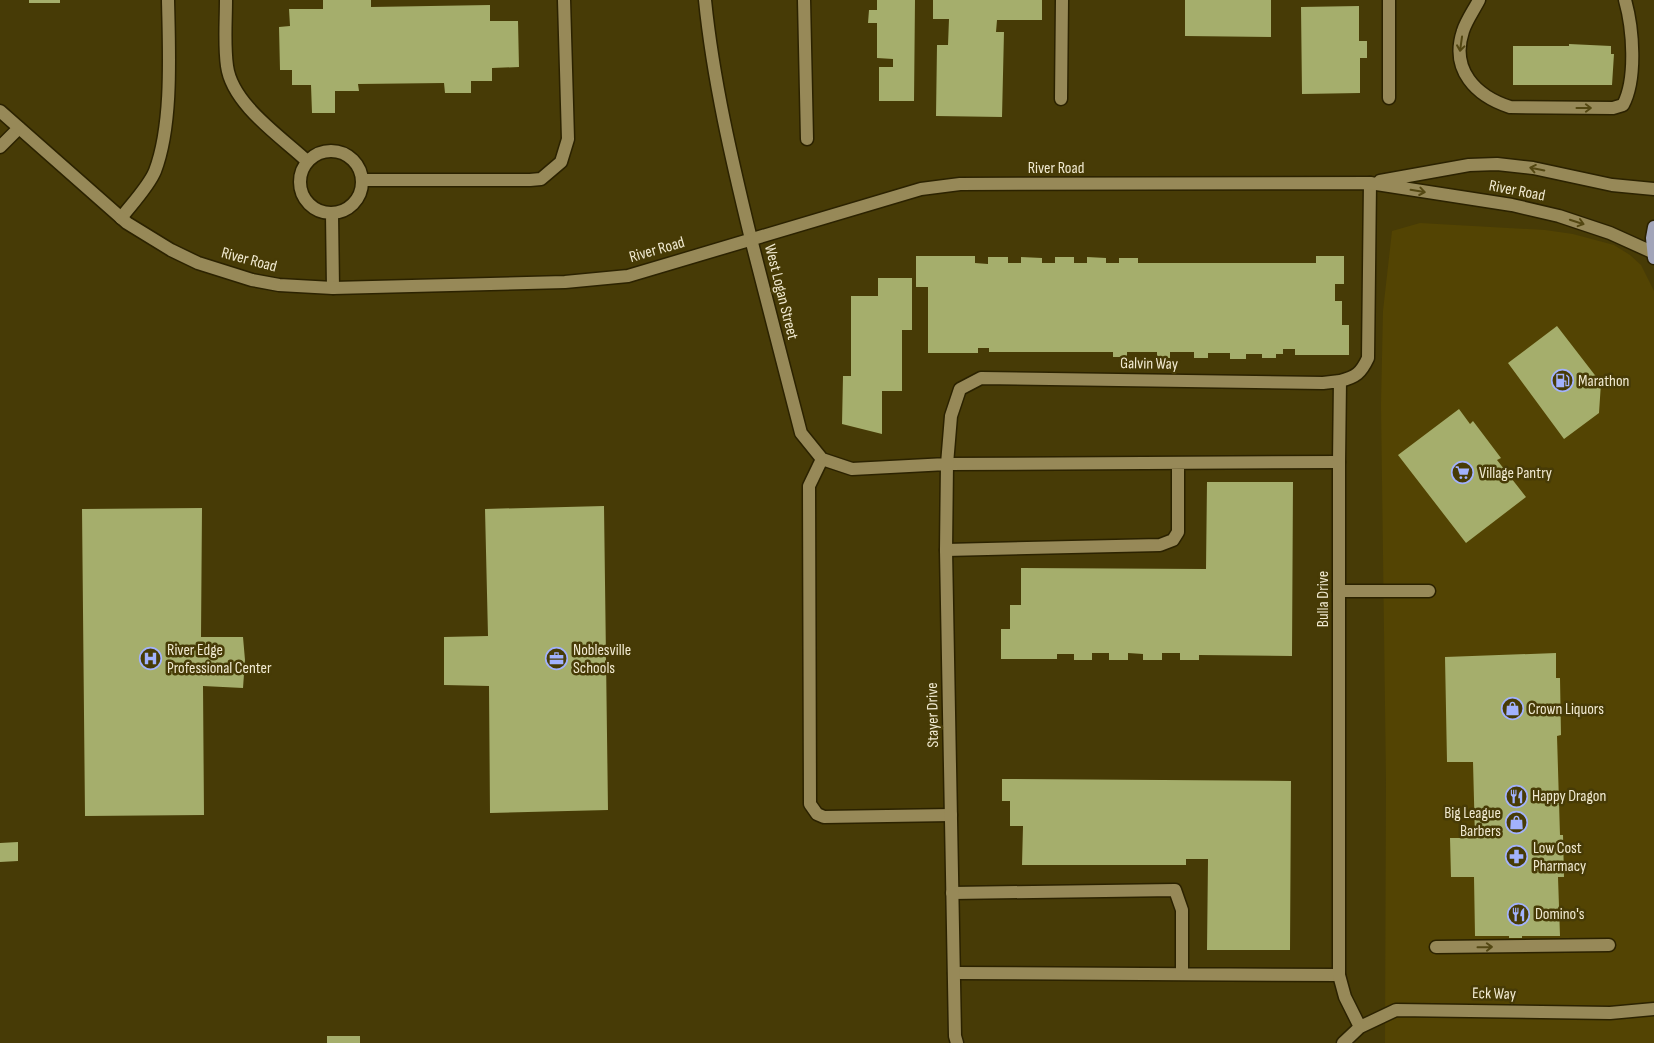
<svg xmlns="http://www.w3.org/2000/svg" width="1654" height="1043" font-family="'Sofia Sans Condensed',sans-serif">
  <style>
    .built { fill: #534403 }
    .building { fill: #a5ae6c }
    .lines { fill: none; stroke-linecap: round; stroke-linejoin: round }
    .service-casing { stroke: #2b2200; stroke-width: 15 }
    .minor-casing { stroke: #2b2200; stroke-width: 15 }
    .tertiary-casing { stroke: #2b2200; stroke-width: 15 }
    .secondary-casing { stroke: #2b2200; stroke-width: 15 }
    .primary-casing { stroke: #2b2200; stroke-width: 15 }
    .service { stroke: #978958; stroke-width: 12 }
    .minor { stroke: #978958; stroke-width: 12 }
    .tertiary { stroke: #978958; stroke-width: 12 }
    .secondary { stroke: #978958; stroke-width: 12 }
    .primary { stroke: #a2a5b9; stroke-width: 12 }
    .oneway { stroke: #534712 }
    .labels { text-anchor: middle; dominant-baseline: central; stroke-width: 5; stroke-linejoin: round; paint-order: stroke }
    .street-label { font-size: 16px; fill: #f1ead1; stroke: #473b06 }
    .poi-label { font-size: 16px; fill: #f1ead1; stroke: #473b06; text-anchor: start }
  </style>
  <rect width="100%" height="100%" fill="#473b06"/>
  <path class="built" d="M 1420,223 L 1545,230 L 1573,234 L 1614,245 L 1630,255 L 1641,265 L 1654,291 L 1654,1043 L 1385,1043 L 1386,781 L 1381,404 L 1383,311 L 1392,231 Z"/>
  <path class="building" d="M 29,0 L 60,0 L 60,3 L 29,3 Z
    M 323,0 L 371,0 L 371,7 L 490,5 L 490,21 L 518,21 L 519,67 L 492,68 L 492,81 L 471,81 L 471,93 L 445,93 L 444,83 L 358,84 L 359,91 L 335,91 L 335,113 L 312,113 L 311,85 L 292,85 L 292,70 L 280,70 L 279,27 L 290,26 L 289,9 L 323,9 Z
    M 877,0 L 915,0 L 914,101 L 879,101 L 879,67 L 893,67 L 893,59 L 877,58 L 877,23 L 868,23 L 869,10 L 877,10 Z
    M 933,0 L 1042,0 L 1042,20 L 997,20 L 996,32 L 1004,32 L 1002,117 L 936,116 L 937,45 L 948,45 L 949,19 L 933,19 Z
    M 1185,0 L 1271,0 L 1271,37 L 1185,36 Z
    M 1359,6 L 1359,41 L 1367,41 L 1367,58 L 1360,58 L 1360,93 L 1302,94 L 1301,7 Z
    M 1569,44 L 1611,46 L 1611,54 L 1614,54 L 1612,85 L 1513,85 L 1513,46 L 1569,46 Z
    M 916,256 L 975,256 L 975,263 L 988,264 L 988,257 L 1008,257 L 1008,263 L 1021,263 L 1021,257 L 1042,258 L 1042,263 L 1055,263 L 1055,257 L 1074,257 L 1074,263 L 1087,263 L 1087,257 L 1106,258 L 1106,263 L 1119,263 L 1119,258 L 1138,258 L 1138,263 L 1316,263 L 1316,256 L 1344,256 L 1344,284 L 1335,284 L 1335,301 L 1342,301 L 1342,325 L 1349,325 L 1349,355 L 1295,355 L 1295,349 L 1283,349 L 1283,354 L 1276,354 L 1276,358 L 1262,358 L 1262,354 L 1246,354 L 1246,359 L 1230,359 L 1230,353 L 1208,353 L 1208,358 L 1194,358 L 1194,352 L 1170,352 L 1170,358 L 1157,358 L 1157,352 L 1127,352 L 1127,357 L 1113,357 L 1113,352 L 989,352 L 989,348 L 978,348 L 978,353 L 928,353 L 928,287 L 916,287 Z
    M 878,278 L 912,278 L 912,330 L 902,330 L 902,391 L 882,391 L 882,434 L 842,424 L 843,376 L 851,376 L 851,296 L 878,296 Z
    M 1557,326 L 1601,383 L 1599,413 L 1564,439 L 1508,363 Z
    M 1459,409 L 1470,424 L 1473,421 L 1501,458 L 1497,460 L 1526,497 L 1466,543 L 1398,455 Z
    M 1207,482 L 1293,482 L 1292,656 L 1199,655 L 1199,660 L 1180,660 L 1180,653 L 1162,653 L 1162,660 L 1143,660 L 1143,654 L 1128,653 L 1128,660 L 1109,660 L 1109,653 L 1092,653 L 1092,660 L 1074,660 L 1074,654 L 1057,654 L 1057,659 L 1001,659 L 1001,629 L 1010,629 L 1010,605 L 1021,605 L 1021,568 L 1206,569 Z
    M 604,506 L 608,810 L 490,813 L 489,686 L 444,685 L 444,637 L 488,636 L 485,509 Z
    M 202,508 L 201,637 L 243,637 L 245,660 L 243,688 L 203,686 L 204,815 L 85,816 L 82,509 Z
    M 1556,653 L 1556,678 L 1560,678 L 1561,735 L 1557,736 L 1560,835 L 1563,835 L 1564,877 L 1558,877 L 1560,936 L 1522,936 L 1522,938 L 1509,938 L 1509,936 L 1475,936 L 1474,877 L 1451,877 L 1450,838 L 1475,838 L 1473,762 L 1447,762 L 1445,657 Z
    M 1002,779 L 1291,781 L 1290,950 L 1207,950 L 1208,859 L 1186,859 L 1186,865 L 1022,865 L 1023,826 L 1010,826 L 1010,801 L 1002,801 Z
    M 18,842 L 18,861 L 0,862 L 0,843 Z
    M 327,1036 L 360,1036 L 360,1043 L 327,1043 Z"/>
  <g class="lines">
    <defs>
      <path id="service" d="M 226,0 C 226,21 224,45 227,66 C 232,104 280,136 307,161
        M 804,0 L 807,139
        M 1389,0 L 1389,98
        M 1479,0 C 1474,10 1466,21 1463,31 C 1450,70 1476,96 1510,107 L 1613,108 L 1623,105 C 1637,79 1633,28 1625,0
        M 1061,99 L 1062,0
        M 0,147 L 19,128
        M300 182a31 31 0 1 1 62 0a31 31 0 1 1-62 0Z
        M 362,180 L 530,180 L 541,179 L 561,162 L 568,139 L 564,0
        M 332,214 L 333,288
        M 121,218 C 131,205 149,186 155,171 C 173,124 169,50 168,0
        M 822,459 L 809,486 L 810,804 L 817,814 L 824,817 L 951,815
        M 947,464 L 1339,462
        M 946,550 L 1160,545 L 1173,540 L 1178,532 L 1178,463
        M 1339,591 L 1429,591
        M 952,893 L 1175,890 L 1182,910 L 1182,974
        M 1436,947 L 1609,945
        M 954,973 L 1339,975"/>
      <path id="minor" d="M 751,239 L 801,433 L 822,459 L 852,469 L 947,464
        M 1360,1027 L 1345,997 L 1339,975 L 1339,462 L 1340,381 C 1356,377 1361,373 1368,358 L 1370,183
        M 957,1043 L 955,1036 L 946,550 L 947,464 L 951,416 L 960,389 L 981,378 L 1323,383 L 1340,381
        M 1343,1043 L 1360,1027 L 1396,1010 L 1610,1013 L 1654,1009"/>
      <path id="tertiary" d="M 705,0 C 713,80 732,161 751,239"/>
      <path id="secondary" d="M 0,111 L 127,223 L 171,250 L 198,263 L 252,280 L 279,285 L 333,288 L 565,282 L 628,276 L 921,189 L 960,184 L 1370,183 L 1512,205 L 1559,216 L 1610,233 L 1652,252
        M 1380,181 L 1469,165 L 1497,164 L 1533,168 L 1612,185 L 1654,189"/>
      <path id="primary" d="M 1654,227 L 1652,238 L 1654,258"/>
    </defs>
    <use href="#service" class="service-casing"/>
    <use href="#minor" class="minor-casing"/>
    <use href="#tertiary" class="tertiary-casing"/>
    <use href="#secondary" class="secondary-casing"/>
    <use href="#primary" class="primary-casing"/>
    <use href="#service" class="service"/>
    <use href="#minor" class="minor"/>
    <use href="#tertiary" class="tertiary"/>
    <use href="#secondary" class="secondary"/>
    <use href="#primary" class="primary"/>
  </g>
  <defs><path id="oneway-shaft" d="M-6 0H5M1.5-3L5.5 0L1.5 3" fill="none" stroke-width="1.6" stroke-linecap="round" stroke-linejoin="round" transform="scale(1.25)"/></defs>
  <g class="oneway">
    <use href="#oneway-shaft" transform="translate(1461 44) rotate(98)"/>
    <use href="#oneway-shaft" transform="translate(1584 108)"/>
    <use href="#oneway-shaft" transform="translate(1537 169) rotate(-169)"/>
    <use href="#oneway-shaft" transform="translate(1418 191) rotate(9)"/>
    <use href="#oneway-shaft" transform="translate(1577 222) rotate(18)"/>
    <use href="#oneway-shaft" transform="translate(1485 947) rotate(-1)"/>
  </g>
  <defs>
    <symbol id="fuel-ring" viewBox="-11 -11 22 22"><circle r="9.5" fill="#473b06" stroke="#a2b2fd" stroke-width="1.5"/><path d="M-5.5-6h7V0h2V4h1.3V-2.5L3-4.5l.8-.8L6-3V5H2.5V1h-1V6h-7ZM-4.2-4.7v3.2H.2V-4.7Z" fill="#a2b2fd"/></symbol>
    <symbol id="supermarket-ring" viewBox="-11 -11 22 22"><circle r="9.5" fill="#473b06" stroke="#a2b2fd" stroke-width="1.5"/><path d="M-6-5.5h2.5l.6 2H6L4.5 2H-2.5L-4.4-4H-6ZM-1.5 3.2a1.3 1.3 0 1 0 .1 0ZM3 3.2a1.3 1.3 0 1 0 .1 0Z" fill="#a2b2fd"/></symbol>
    <symbol id="hospital-ring" viewBox="-11 -11 22 22"><circle r="9.5" fill="#473b06" stroke="#a2b2fd" stroke-width="1.5"/><path d="M-5-5h3v3.5h4V-5h3V5h-3V1.5h-4V5h-3Z" fill="#a2b2fd"/></symbol>
    <symbol id="office-ring" viewBox="-11 -11 22 22"><circle r="9.5" fill="#473b06" stroke="#a2b2fd" stroke-width="1.5"/><path d="M-6-3h4V-5.5h4V-3h4V5H-6ZM-1-4.5V-3h2v-1.5ZM-6 0V1H6V0Z" fill="#a2b2fd"/></symbol>
    <symbol id="shop-ring" viewBox="-11 -11 22 22"><circle r="9.5" fill="#473b06" stroke="#a2b2fd" stroke-width="1.5"/><path d="M-5-2.5h2.3a2.7 3.5 0 0 1 5.4 0H5L5.5 6h-11ZM-1.5-2.5h3a1.5 2.3 0 0 0-3 0Z" fill="#a2b2fd"/></symbol>
    <symbol id="restaurant-ring" viewBox="-11 -11 22 22"><circle r="9.5" fill="#473b06" stroke="#a2b2fd" stroke-width="1.5"/><path d="M-5-6h1v4h1v-4h1v4h1v-4h1v5L-1.5 .5V6h-2V.5L-5-1ZM5-6V6H3V1.5H1.5Q1.5-4 5-6Z" fill="#a2b2fd"/></symbol>
    <symbol id="pharmacy-ring" viewBox="-11 -11 22 22"><circle r="9.5" fill="#473b06" stroke="#a2b2fd" stroke-width="1.5"/><path d="M-2-6h4v4h4v4h-4v4h-4v-4h-4v-4h4Z" fill="#a2b2fd"/></symbol>
  </defs>
  <g fill-rule="evenodd">
    <use href="#fuel-ring" x="1550" y="368" width="25" height="25"/>
    <use href="#supermarket-ring" x="1450" y="460" width="25" height="25"/>
    <use href="#hospital-ring" x="138" y="646" width="25" height="25"/>
    <use href="#office-ring" x="544" y="646" width="25" height="25"/>
    <use href="#shop-ring" x="1500" y="696" width="25" height="25"/>
    <use href="#restaurant-ring" x="1504" y="784" width="25" height="25"/>
    <use href="#shop-ring" x="1504" y="810" width="25" height="25"/>
    <use href="#pharmacy-ring" x="1504" y="844" width="25" height="25"/>
    <use href="#restaurant-ring" x="1506" y="902" width="25" height="25"/>
  </g>
  <g class="labels">
    <g class="street-label">
      <text x="1056" y="168">River Road</text>
      <text transform="translate(1517 191) rotate(11)">River Road</text>
      <text transform="translate(657 250) rotate(-16)">River Road</text>
      <text transform="translate(249 260) rotate(15)">River Road</text>
      <text transform="translate(781 292) rotate(76)">West Logan Street</text>
      <text transform="translate(1149 364) rotate(1)">Galvin Way</text>
      <text transform="translate(1323 599) rotate(-90)">Bulla Drive</text>
      <text transform="translate(933 715) rotate(-91)">Stayer Drive</text>
      <text transform="translate(1494 994) rotate(1)">Eck Way</text>
    </g>
    <g class="poi-label">
      <text x="1578" y="381">Marathon</text>
      <text x="1479" y="473">Village Pantry</text>
      <text x="167" y="650">River Edge<tspan x="167" dy="18">Professional Center</tspan></text>
      <text x="573" y="650">Noblesville<tspan x="573" dy="18">Schools</tspan></text>
      <text x="1528" y="709">Crown Liquors</text>
      <text x="1532" y="796">Happy Dragon</text>
      <text x="1501" y="813" text-anchor="end">Big League<tspan x="1501" dy="18">Barbers</tspan></text>
      <text x="1533" y="848">Low Cost<tspan x="1533" dy="18">Pharmacy</tspan></text>
      <text x="1535" y="914">Domino's</text>
    </g>
  </g>
</svg>
